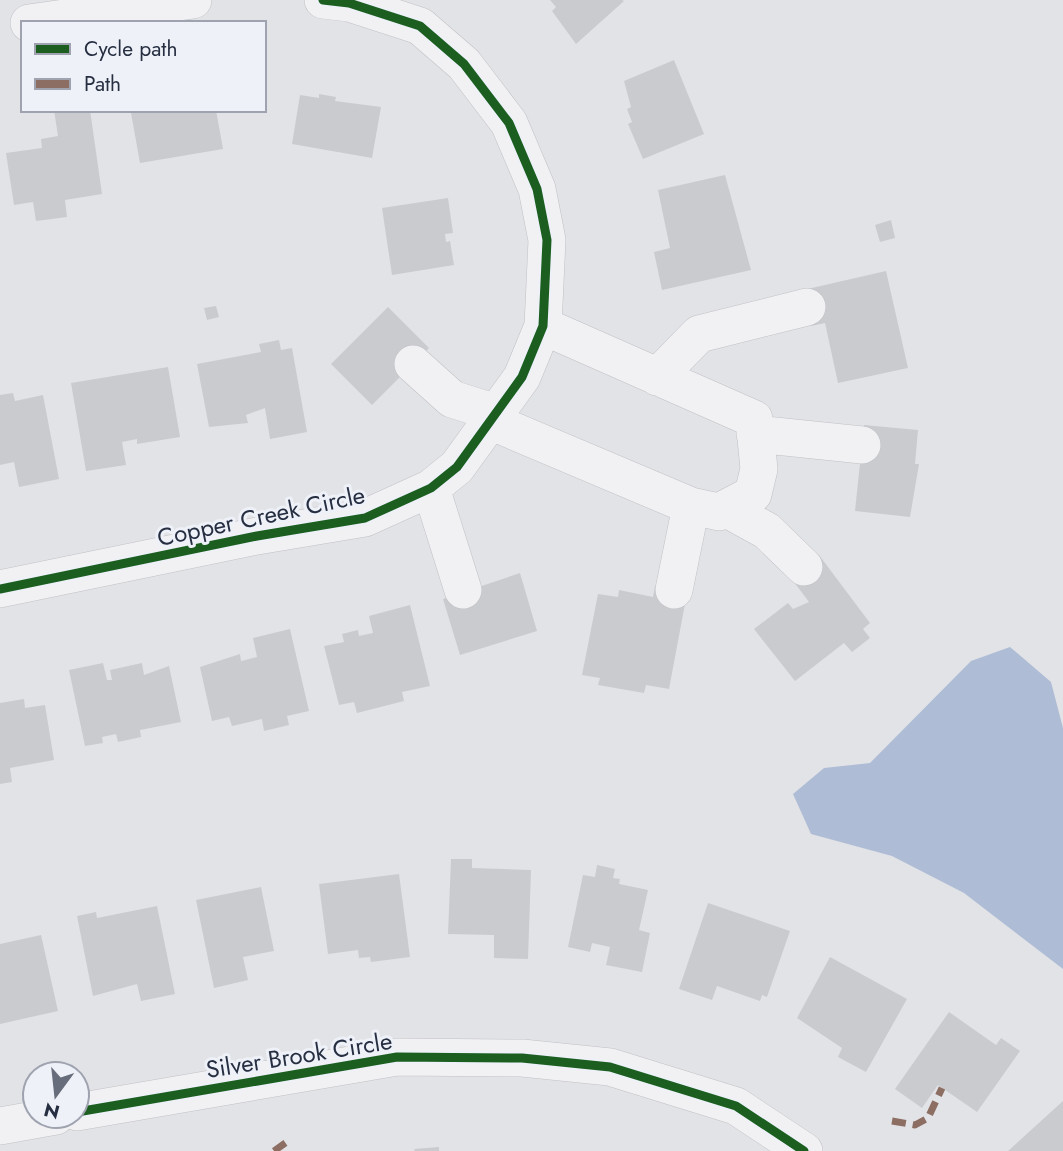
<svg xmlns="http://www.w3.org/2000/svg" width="1063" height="1151" font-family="Jost,sans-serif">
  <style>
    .water { fill: #aebdd5 }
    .building { fill: #cacbcf }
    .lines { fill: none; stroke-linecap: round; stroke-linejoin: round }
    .minor-casing { stroke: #c0c1c5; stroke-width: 38 }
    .minor { stroke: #f1f1f3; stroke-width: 37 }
    .quiet { stroke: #8d6e63; stroke-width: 7; stroke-dasharray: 14 7; stroke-linecap: butt }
    .cycleway-casing { stroke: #eef1f7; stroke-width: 13 }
    .cycleway { stroke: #1b5e20; stroke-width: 9 }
    .labels { text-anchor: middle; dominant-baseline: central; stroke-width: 6; stroke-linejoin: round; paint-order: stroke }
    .street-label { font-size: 24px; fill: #262e42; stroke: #eef1f7 }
  </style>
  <rect width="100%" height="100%" fill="#e2e3e7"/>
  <path class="water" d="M 1010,647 L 1051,682 L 1063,728 L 1063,969 L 964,893 L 892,856 L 811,834 L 793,794 L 824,768 L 870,763 L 971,661 Z"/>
  <path class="building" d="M 550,0 L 622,0 L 624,1 L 576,44 L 552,11 L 556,7 Z
    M 674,60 L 704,134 L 643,159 L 628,124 L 632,122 L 627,109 L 631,107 L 624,81 Z
    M 319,94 L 336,97 L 335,101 L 381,107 L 372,158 L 292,144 L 300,95 L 319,98 Z
    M 54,110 L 90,110 L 102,194 L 65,200 L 67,217 L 36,221 L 33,202 L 14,205 L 6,153 L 42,148 L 41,139 L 58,136 Z
    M 139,110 L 216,110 L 223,149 L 140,163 L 131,113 Z
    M 725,175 L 751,270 L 662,290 L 654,252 L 670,248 L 658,190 Z
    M 448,198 L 453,233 L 445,234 L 446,242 L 450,241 L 454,265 L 392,275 L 382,208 Z
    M 891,220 L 895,238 L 880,242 L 875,225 Z
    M 886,271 L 908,368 L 838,383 L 825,323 L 811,326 L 803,290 Z
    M 216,306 L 219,317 L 207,320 L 204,308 Z
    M 388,307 L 429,348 L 372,405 L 331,364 Z
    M 279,340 L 281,350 L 292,348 L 307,432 L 270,439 L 265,408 L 246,415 L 248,423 L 209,427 L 197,364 L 261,352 L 259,344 Z
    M 168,367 L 180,437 L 137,444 L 137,439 L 122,442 L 126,465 L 86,471 L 71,383 Z
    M 13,393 L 15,401 L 43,395 L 59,479 L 19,487 L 14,462 L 0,465 L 0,395 Z
    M 864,425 L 918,430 L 915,464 L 919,464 L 910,517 L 855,511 Z
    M 819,555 L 870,623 L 863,629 L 870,638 L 852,652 L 844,643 L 795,681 L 754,629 L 788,603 L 793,609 L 809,602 L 791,578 Z
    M 520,573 L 537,631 L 460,655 L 443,599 Z
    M 655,586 L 687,593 L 669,689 L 646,685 L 644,693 L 598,685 L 600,678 L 582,675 L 598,594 L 618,597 L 619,590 L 653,597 Z
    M 410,605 L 430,686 L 402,692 L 404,701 L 357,713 L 354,702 L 339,705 L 324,646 L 344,642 L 342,634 L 358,630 L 359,636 L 373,633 L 369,616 Z
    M 290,629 L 309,711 L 287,716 L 289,725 L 264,731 L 262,719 L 232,726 L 229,717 L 212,721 L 200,667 L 240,654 L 241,661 L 257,657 L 253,638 Z
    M 103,663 L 107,680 L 112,680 L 110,670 L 142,663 L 144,675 L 169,666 L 181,722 L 140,730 L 141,737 L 118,742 L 116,734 L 102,737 L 103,743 L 85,746 L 69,670 Z
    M 24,699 L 25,708 L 45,705 L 54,760 L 10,768 L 12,782 L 0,784 L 0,703 Z
    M 451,859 L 472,859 L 472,868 L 531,870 L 528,959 L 494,958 L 494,935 L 448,934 Z
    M 597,865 L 615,869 L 613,878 L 620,879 L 619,884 L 648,890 L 639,930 L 650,933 L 642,972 L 606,965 L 610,947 L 592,943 L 590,952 L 568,947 L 583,875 L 595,877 Z
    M 399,874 L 410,957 L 371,962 L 370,957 L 359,958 L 358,950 L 328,954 L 319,884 Z
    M 261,887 L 274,951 L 243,957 L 248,980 L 214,988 L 196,900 Z
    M 708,903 L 790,931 L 767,997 L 762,995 L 760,1001 L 717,986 L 712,1000 L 679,989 Z
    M 157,906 L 175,994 L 141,1001 L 137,984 L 93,996 L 77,916 L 96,912 L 97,918 Z
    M 41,935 L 58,1011 L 0,1024 L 0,944 Z
    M 830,957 L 907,999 L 866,1072 L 838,1057 L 842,1048 L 797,1018 Z
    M 949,1012 L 996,1045 L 1001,1038 L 1020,1051 L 977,1112 L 938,1085 L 922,1108 L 895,1089 Z
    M 1063,1101 L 1063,1151 L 1008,1151 Z
    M 439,1147 L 439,1151 L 415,1151 L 414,1149 Z"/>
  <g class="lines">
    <defs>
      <path id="minor" d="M 29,23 L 193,0
        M 413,364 L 452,399 L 496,413
        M 657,377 L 699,334 L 807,307
        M 490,421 L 691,506 L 719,512 L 753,494 L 759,469 L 754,419 L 543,326
        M 755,434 L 862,445
        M 431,488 L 463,590
        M 727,509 L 767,531 L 804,567
        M 0,589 L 257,536 L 365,518 L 431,488 L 457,467 L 522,377 L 543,326 L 547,240 L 537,189 L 509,123 L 464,64 L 420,26 L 349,3 L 323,0
        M 674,590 L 691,506
        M 77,1112 L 397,1057 L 522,1058 L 610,1067 L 736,1106 L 804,1151
        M 0,1126 L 56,1116"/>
    </defs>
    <use href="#minor" class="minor-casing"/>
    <use href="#minor" class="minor"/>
    <path class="quiet" d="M 892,1121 L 915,1125 L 928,1118 L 942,1088
      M 274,1151 L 291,1139"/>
    <defs>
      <path id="cycleway" d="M 0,589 L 257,536 L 365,518 L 431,488 L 457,467 L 522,377 L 543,326 L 547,240 L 537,189 L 509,123 L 464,64 L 420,26 L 349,3 L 323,0
        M 77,1112 L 397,1057 L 522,1058 L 610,1067 L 736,1106 L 804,1151"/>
    </defs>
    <use href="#cycleway" class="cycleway-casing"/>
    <use href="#cycleway" class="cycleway"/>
  </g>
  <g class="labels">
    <g class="street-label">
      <text transform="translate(261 516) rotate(-12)">Copper Creek Circle</text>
      <text transform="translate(299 1055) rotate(-9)">Silver Brook Circle</text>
    </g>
  </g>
  <rect x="21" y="21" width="245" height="91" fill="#eef1f7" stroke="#9ea3af" stroke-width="2"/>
  <rect x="35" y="44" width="35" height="10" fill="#1b5e20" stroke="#9ea3af" stroke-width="2"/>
  <text x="84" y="56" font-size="21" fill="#262e42">Cycle path</text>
  <rect x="35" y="79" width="35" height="10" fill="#8d6e63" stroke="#9ea3af" stroke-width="2"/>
  <text x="84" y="91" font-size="21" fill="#262e42">Path</text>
  <g transform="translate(56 1095) rotate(195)"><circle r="33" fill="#eef1f7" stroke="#9ea3af" stroke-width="2"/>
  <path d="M0-5L12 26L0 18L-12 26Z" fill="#686d7c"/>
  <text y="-10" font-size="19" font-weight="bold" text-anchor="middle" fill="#262e42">N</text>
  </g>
</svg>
